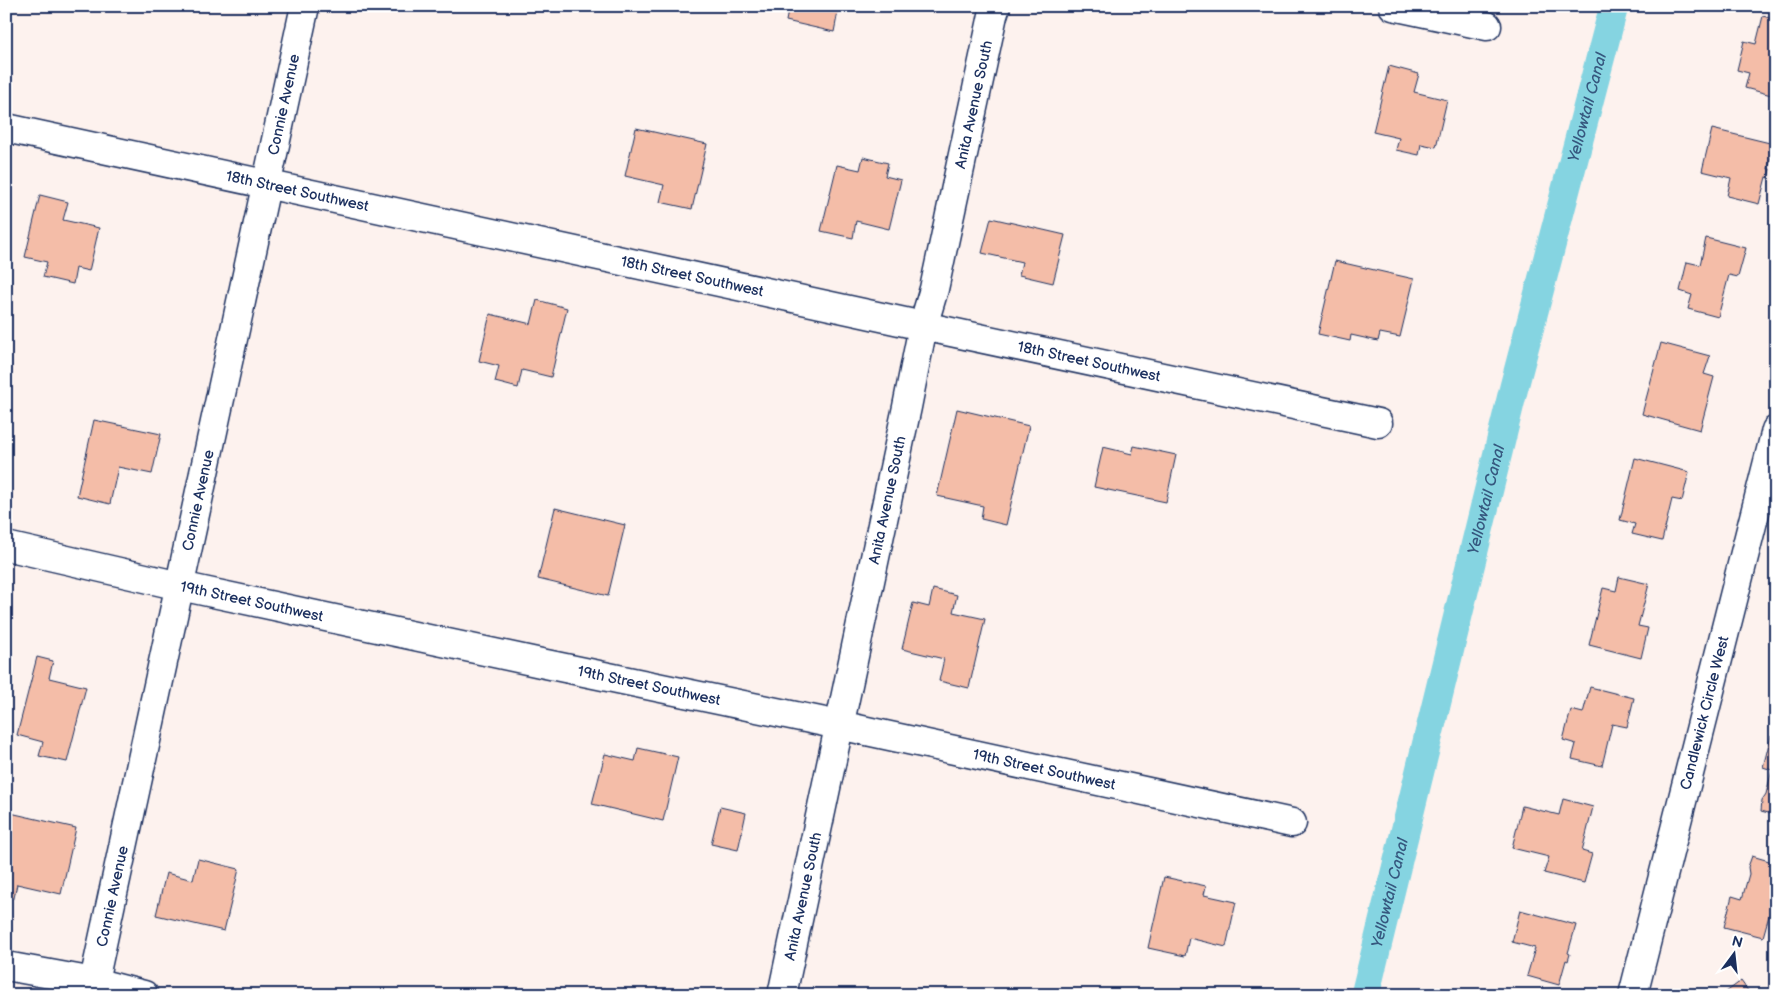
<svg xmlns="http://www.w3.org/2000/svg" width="1782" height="1001" font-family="'Balsamiq Sans',sans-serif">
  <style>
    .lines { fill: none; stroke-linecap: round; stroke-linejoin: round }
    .canal { stroke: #85d4e1; stroke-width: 29 }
    .building { fill: #f4bda8; stroke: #1b2f5e }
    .minor-casing { stroke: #1b2f5e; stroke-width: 31 }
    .minor { stroke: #fff; stroke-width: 28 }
    .labels { text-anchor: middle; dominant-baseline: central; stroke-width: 4.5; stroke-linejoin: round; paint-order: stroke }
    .street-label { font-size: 15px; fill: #1b2f5e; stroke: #fff }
    .water-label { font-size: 16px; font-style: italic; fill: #36587f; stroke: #fff }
  </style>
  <rect width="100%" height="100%" fill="#fdf2ee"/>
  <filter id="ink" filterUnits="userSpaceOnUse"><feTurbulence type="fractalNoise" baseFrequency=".02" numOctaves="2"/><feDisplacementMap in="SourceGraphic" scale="10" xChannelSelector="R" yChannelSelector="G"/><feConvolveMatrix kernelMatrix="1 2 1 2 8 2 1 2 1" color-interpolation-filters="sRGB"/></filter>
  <g filter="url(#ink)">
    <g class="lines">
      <path class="canal" id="s1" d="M 1365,995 L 1514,387 L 1614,6"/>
    </g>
    <path class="building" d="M 789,6 L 839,6 L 834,32 L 786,21 Z
      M 1763,16 L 1776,20 L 1775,96 L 1745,88 L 1749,73 L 1737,70 L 1744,41 L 1756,44 Z
      M 1389,66 L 1419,74 L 1414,92 L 1447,100 L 1436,147 L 1421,144 L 1419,155 L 1396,150 L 1399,138 L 1373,132 Z
      M 636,128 L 707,144 L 692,209 L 660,202 L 664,185 L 625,176 Z
      M 1712,129 L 1774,144 L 1768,169 L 1770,169 L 1768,178 L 1766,177 L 1759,204 L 1727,196 L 1731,178 L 1702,171 Z
      M 863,157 L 888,163 L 885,176 L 901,180 L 889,229 L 856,221 L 853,238 L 821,231 L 837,165 L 860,170 Z
      M 40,195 L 68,202 L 63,220 L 99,228 L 89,271 L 76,268 L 73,284 L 43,277 L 47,262 L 25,257 Z
      M 991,218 L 1065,235 L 1053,283 L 1019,275 L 1022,262 L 982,253 Z
      M 1706,238 L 1746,248 L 1738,277 L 1729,275 L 1718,317 L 1688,309 L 1692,295 L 1680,291 L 1687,262 L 1700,265 Z
      M 1335,261 L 1414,279 L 1400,337 L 1380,333 L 1378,341 L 1351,335 L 1350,341 L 1318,334 Z
      M 537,300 L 567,308 L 551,377 L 522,370 L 518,388 L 495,382 L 499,366 L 479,361 L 490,314 L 531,324 Z
      M 1661,343 L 1710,356 L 1704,374 L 1714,377 L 1700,430 L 1642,414 Z
      M 957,409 L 1029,426 L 1006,525 L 981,519 L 983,506 L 937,496 Z
      M 94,420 L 161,434 L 152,474 L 118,467 L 110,504 L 77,496 Z
      M 1134,446 L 1176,455 L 1166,502 L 1094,487 L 1103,447 L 1132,454 Z
      M 1635,458 L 1689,472 L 1682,501 L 1672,499 L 1662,541 L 1632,534 L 1635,524 L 1620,520 Z
      M 555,508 L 625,525 L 608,596 L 538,579 Z
      M 1619,577 L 1649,584 L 1638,626 L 1648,628 L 1641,658 L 1589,645 L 1603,588 L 1616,591 Z
      M 933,589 L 957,595 L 953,612 L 985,619 L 969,688 L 939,681 L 944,659 L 902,649 L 913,603 L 929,607 Z
      M 37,657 L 53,661 L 49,678 L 86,687 L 67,762 L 39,756 L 43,742 L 17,735 Z
      M 1590,687 L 1634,698 L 1627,727 L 1612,724 L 1602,766 L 1572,759 L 1576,744 L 1563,740 L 1571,710 L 1583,713 Z
      M 1771,736 L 1776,738 L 1776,815 L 1761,811 L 1762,800 L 1766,794 L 1772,770 L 1763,767 Z
      M 638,748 L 678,757 L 663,821 L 592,804 L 605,754 L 635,761 Z
      M 1563,799 L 1593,807 L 1582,851 L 1592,854 L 1584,883 L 1544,873 L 1549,857 L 1512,848 L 1522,806 L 1559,815 Z
      M 720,807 L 746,813 L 738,850 L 711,844 Z
      M 6,812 L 76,828 L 61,894 L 17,884 L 14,898 L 6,897 Z
      M 1752,856 L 1776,863 L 1776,914 L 1770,912 L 1763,937 L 1724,927 L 1732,896 L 1742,899 L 1749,874 L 1748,867 Z
      M 198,859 L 239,869 L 224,931 L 156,915 L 166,873 L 193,880 Z
      M 1164,877 L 1206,886 L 1204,895 L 1236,902 L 1226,947 L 1189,938 L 1185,956 L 1148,948 Z
      M 1520,910 L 1576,925 L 1568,953 L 1570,954 L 1568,961 L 1566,960 L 1559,985 L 1527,976 L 1535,948 L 1512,942 Z
      M 1741,981 L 1751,995 L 1722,995 Z"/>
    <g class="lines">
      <defs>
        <g id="minor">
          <path d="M 1393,6 L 1487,26"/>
          <path id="s2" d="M 6,128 L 923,326 L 1378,423"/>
          <path id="s3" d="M 6,546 L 180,586 L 541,663 L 839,725 L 1292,823"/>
          <path d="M 6,966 L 94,982 L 144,995"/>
          <path id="s4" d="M 91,995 L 305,6"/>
          <path id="s5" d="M 782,995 L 907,407 L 923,326 L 934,289 L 993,15 L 996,6"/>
          <path id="s6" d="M 1633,995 L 1776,430"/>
        </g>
      </defs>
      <use href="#minor" class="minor-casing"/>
      <use href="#minor" class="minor"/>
    </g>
  </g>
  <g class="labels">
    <g class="street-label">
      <text stroke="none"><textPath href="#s5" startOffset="911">Anita Avenue South</textPath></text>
      <text stroke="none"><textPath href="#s4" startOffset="911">Connie Avenue</textPath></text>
      <text stroke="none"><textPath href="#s2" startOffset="298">18th Street Southwest</textPath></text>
      <text stroke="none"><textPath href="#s2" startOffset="702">18th Street Southwest</textPath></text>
      <text stroke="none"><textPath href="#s2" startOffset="1108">18th Street Southwest</textPath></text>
      <text stroke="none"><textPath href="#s5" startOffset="506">Anita Avenue South</textPath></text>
      <text stroke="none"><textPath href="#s4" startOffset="506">Connie Avenue</textPath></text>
      <text stroke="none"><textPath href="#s3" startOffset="252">19th Street Southwest</textPath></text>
      <text stroke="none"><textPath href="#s3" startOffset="658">19th Street Southwest</textPath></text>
      <text stroke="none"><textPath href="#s6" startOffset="291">Candlewick Circle West</textPath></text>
      <text stroke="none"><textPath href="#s3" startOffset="1062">19th Street Southwest</textPath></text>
      <text stroke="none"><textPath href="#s4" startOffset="101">Connie Avenue</textPath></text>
      <text stroke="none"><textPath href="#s5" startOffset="101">Anita Avenue South</textPath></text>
    </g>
    <g class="water-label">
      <text stroke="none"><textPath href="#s1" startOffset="915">Yellowtail Canal</textPath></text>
      <text stroke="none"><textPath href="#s1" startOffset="510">Yellowtail Canal</textPath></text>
      <text stroke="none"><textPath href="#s1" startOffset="105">Yellowtail Canal</textPath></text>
    </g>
  </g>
  <rect width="1782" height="1001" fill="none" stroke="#fff" stroke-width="25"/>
  <rect x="12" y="12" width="1757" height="976" fill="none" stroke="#1b2f5e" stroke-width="2" filter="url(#ink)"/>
  <g transform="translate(1734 954) rotate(15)" stroke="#ffffff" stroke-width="4" paint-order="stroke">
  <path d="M0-4L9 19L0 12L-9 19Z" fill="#1b2f5e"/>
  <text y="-8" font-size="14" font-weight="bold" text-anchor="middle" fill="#1b2f5e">N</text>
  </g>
</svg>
